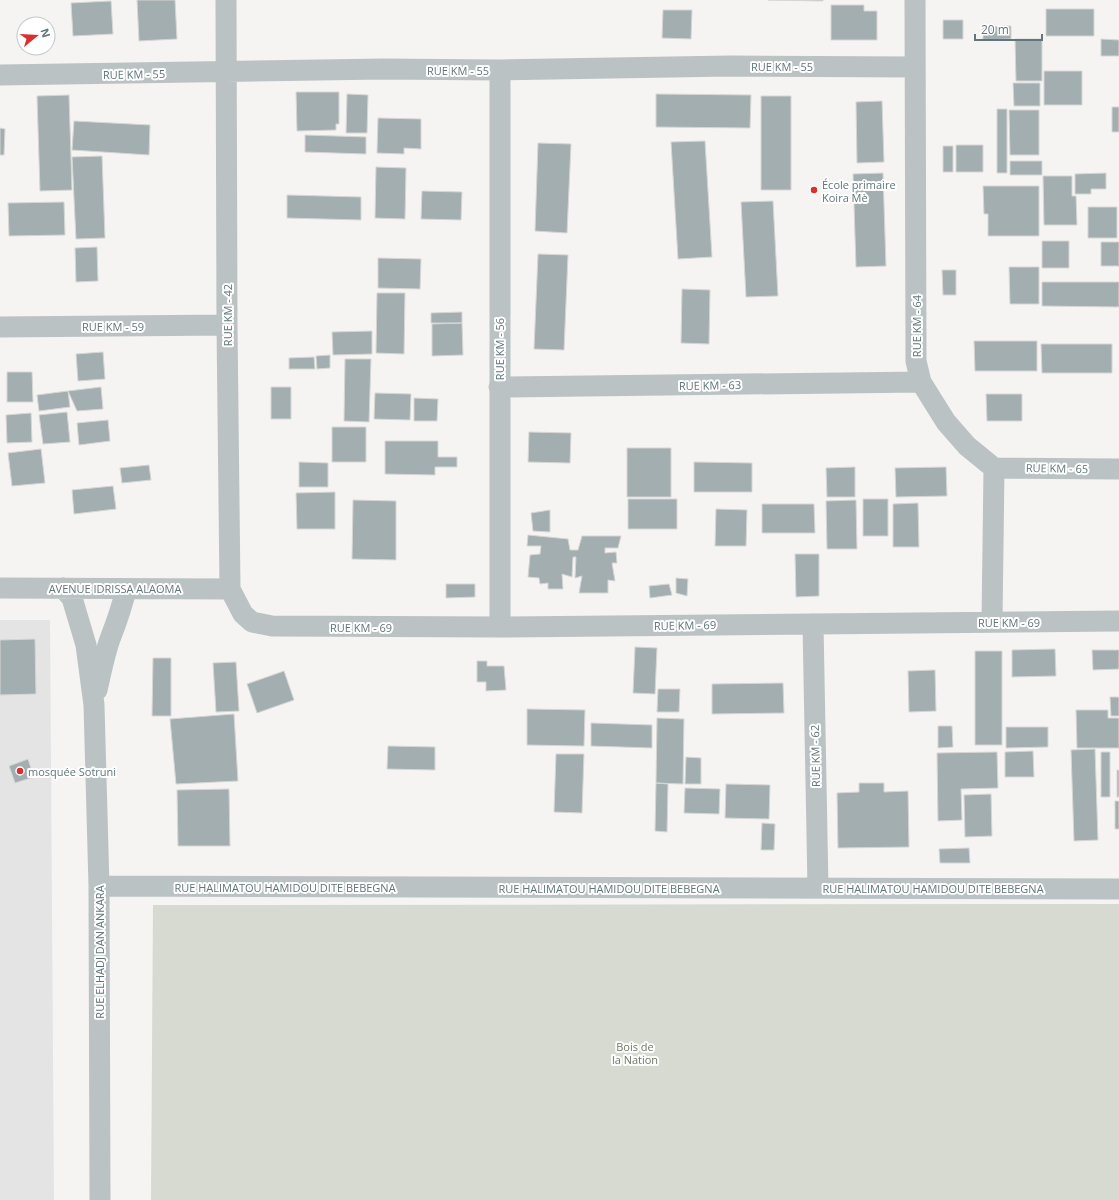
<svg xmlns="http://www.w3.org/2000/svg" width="1119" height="1200" font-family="'Open Sans',sans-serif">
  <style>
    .built { fill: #e3e4e3 }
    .green { fill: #d6dad1 }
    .building { fill: #a3aeb1; stroke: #d6d6d4 }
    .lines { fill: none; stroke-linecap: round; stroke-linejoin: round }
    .street { stroke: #bbc2c3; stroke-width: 21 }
    .poi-dot { fill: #da302d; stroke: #fff; stroke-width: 1.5 }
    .labels { text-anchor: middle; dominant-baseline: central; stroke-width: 4; stroke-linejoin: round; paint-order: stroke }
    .street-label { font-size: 11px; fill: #61767b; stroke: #fff }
    .poi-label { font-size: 11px; fill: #61767b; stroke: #fff; text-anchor: start }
    .park-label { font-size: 11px; fill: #6d7964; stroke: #fff }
  </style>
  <rect width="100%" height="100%" fill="#f5f4f2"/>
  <path class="built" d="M 0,620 L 50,620 L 54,1200 L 0,1200 Z"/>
  <path class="green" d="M 1119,904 L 1119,1200 L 151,1200 L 153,905 Z"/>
  <path class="building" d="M 137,0 L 175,0 L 177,39 L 139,41 Z
    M 768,0 L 823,0 L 823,1 Z
    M 111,1 L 113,34 L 73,36 L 71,3 Z
    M 831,5 L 864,5 L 864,11 L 877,11 L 877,40 L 831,40 Z
    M 1046,9 L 1094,9 L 1094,36 L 1046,36 Z
    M 663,10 L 692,10 L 691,39 L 662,38 Z
    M 943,20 L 963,20 L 963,39 L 943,39 Z
    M 1011,26 L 1011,39 L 983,40 L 983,27 Z
    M 1015,39 L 1042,39 L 1042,81 L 1016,81 Z
    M 1101,39 L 1119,40 L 1119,56 L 1101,56 Z
    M 1044,71 L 1082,71 L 1082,105 L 1044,105 Z
    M 1013,83 L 1040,83 L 1040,106 L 1014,106 Z
    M 296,92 L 339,92 L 339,124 L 336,124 L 336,130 L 297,131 Z
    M 347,94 L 368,95 L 367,133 L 346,133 Z
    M 656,94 L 751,95 L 750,128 L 656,127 Z
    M 69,95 L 72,190 L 40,191 L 37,96 Z
    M 761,96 L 791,96 L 791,190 L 761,190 Z
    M 882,101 L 884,162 L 857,163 L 856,102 Z
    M 1112,107 L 1119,107 L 1119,132 L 1112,132 Z
    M 997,109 L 1007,109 L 1007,173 L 997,173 Z
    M 1009,110 L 1039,110 L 1039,155 L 1010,155 Z
    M 378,118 L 421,119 L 421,149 L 404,148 L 404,154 L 377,153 Z
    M 74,121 L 150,125 L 149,155 L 72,150 Z
    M 0,128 L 5,129 L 4,155 L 0,155 Z
    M 305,135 L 366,137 L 366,154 L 305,152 Z
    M 705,141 L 712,257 L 678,259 L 671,142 Z
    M 538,143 L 571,144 L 567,233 L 535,231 Z
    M 956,145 L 983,145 L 983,172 L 956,172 Z
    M 943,146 L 953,146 L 953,172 L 943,172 Z
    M 102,156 L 105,238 L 76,239 L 72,157 Z
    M 1010,161 L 1042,161 L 1042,175 L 1010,175 Z
    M 376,167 L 406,168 L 405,219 L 375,218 Z
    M 883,173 L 886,266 L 856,267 L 853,174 Z
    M 1106,173 L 1106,189 L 1091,189 L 1091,194 L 1075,194 L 1075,174 Z
    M 1043,176 L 1072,176 L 1072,196 L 1076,196 L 1077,225 L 1044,225 Z
    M 983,186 L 1039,186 L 1039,236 L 988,236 L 988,214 L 984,214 Z
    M 422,191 L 462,192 L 461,220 L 421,219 Z
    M 287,195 L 361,197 L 361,220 L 287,218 Z
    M 773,201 L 778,296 L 746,297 L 741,202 Z
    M 64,202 L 65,235 L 9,236 L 8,203 Z
    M 1088,207 L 1117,207 L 1117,238 L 1088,238 Z
    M 1042,241 L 1069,241 L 1069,268 L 1042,268 Z
    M 1101,242 L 1119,242 L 1119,266 L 1101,266 Z
    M 97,247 L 98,281 L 76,282 L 75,248 Z
    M 538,254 L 568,255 L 564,350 L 534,349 Z
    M 378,258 L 421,259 L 420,289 L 378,288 Z
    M 1009,267 L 1039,267 L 1039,304 L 1010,304 Z
    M 942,270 L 956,270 L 956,295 L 943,295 Z
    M 1042,282 L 1119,282 L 1119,307 L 1042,306 Z
    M 682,289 L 710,290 L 709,344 L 681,343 Z
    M 377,293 L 405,293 L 404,354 L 376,353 Z
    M 462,312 L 462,323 L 431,323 L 431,313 Z
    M 462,323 L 463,355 L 432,356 L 432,324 Z
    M 372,331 L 372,354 L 333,355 L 332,332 Z
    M 974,341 L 1037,341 L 1037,371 L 975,371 Z
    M 1041,344 L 1112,344 L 1112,373 L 1042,373 Z
    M 103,352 L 105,379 L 78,381 L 76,354 Z
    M 330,355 L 330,368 L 317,369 L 316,356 Z
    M 314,357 L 315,369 L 289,369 L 289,358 Z
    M 345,359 L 371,359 L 369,422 L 344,421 Z
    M 7,372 L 32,372 L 33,402 L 7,402 Z
    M 101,387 L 103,409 L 77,411 L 68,391 Z
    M 271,387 L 291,387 L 291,419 L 271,419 Z
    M 68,391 L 70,407 L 39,411 L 37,395 Z
    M 375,393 L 411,394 L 410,420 L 374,419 Z
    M 986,394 L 1022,394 L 1022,421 L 987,421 Z
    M 414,398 L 438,399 L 437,421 L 414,421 Z
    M 67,412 L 70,442 L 43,444 L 39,415 Z
    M 31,413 L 32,442 L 7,443 L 6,415 Z
    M 108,420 L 110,441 L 79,445 L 77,423 Z
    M 332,427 L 366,427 L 366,462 L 332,462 Z
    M 529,432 L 571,433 L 570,463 L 528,462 Z
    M 385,441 L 438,441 L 438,457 L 457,457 L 457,467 L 435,467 L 435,475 L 385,474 Z
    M 627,448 L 671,448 L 671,497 L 627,497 Z
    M 41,449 L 45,483 L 12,486 L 8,453 Z
    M 299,462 L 328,463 L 328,487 L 299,487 Z
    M 694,462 L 752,463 L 752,492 L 694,492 Z
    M 149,465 L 151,480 L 122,483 L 120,468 Z
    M 855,467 L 855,497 L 827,497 L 826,468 Z
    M 946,467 L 947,496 L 896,497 L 895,468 Z
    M 113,486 L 116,509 L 74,514 L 72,490 Z
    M 335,492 L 335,529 L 297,529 L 296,493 Z
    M 628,499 L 677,499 L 677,529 L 628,529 Z
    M 863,499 L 888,499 L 888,536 L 863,536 Z
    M 353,500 L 396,501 L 396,560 L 352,559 Z
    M 856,500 L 857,549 L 827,549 L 826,501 Z
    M 918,503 L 919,547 L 893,547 L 893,504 Z
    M 762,504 L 814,504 L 815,533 L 762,533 Z
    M 716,509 L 747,510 L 746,546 L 715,546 Z
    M 550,510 L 550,532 L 533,531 L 531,513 Z
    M 528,535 L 568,539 L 570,550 L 578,550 L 582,536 L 621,536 L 618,548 L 605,548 L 605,553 L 616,552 L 617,563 L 612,563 L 615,581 L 608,580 L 608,593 L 579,593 L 582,576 L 575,578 L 576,557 L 573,557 L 572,577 L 562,574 L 563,589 L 548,589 L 548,583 L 540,584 L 539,578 L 528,577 L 530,555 L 540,554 L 541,546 L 527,546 Z
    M 795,554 L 819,554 L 819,596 L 796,597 Z
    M 676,578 L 688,579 L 687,596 L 676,593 Z
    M 446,584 L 475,584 L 475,597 L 446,598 Z
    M 669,584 L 672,595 L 650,598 L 649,586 Z
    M 35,639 L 36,694 L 0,695 L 0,640 Z
    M 635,647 L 657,648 L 655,694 L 633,693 Z
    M 1055,649 L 1056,676 L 1012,677 L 1012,650 Z
    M 1092,650 L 1119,650 L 1119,669 L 1093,670 Z
    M 975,651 L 1002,651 L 1002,745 L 975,745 Z
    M 153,658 L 171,658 L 171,716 L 152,716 Z
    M 477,661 L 487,661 L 487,666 L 504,666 L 506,690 L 486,691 L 486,682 L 477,682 Z
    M 236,662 L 239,711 L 216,712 L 213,663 Z
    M 935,670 L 936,711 L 909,712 L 908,671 Z
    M 284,671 L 294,700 L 257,713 L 247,684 Z
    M 783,683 L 784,713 L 712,714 L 712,684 Z
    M 658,689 L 680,689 L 679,712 L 657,712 Z
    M 1110,697 L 1119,697 L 1119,716 L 1111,716 Z
    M 527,709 L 585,710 L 584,746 L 527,745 Z
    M 1076,710 L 1108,710 L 1108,718 L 1119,718 L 1119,748 L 1077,748 Z
    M 234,714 L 238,781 L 176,784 L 170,719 Z
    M 657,718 L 684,719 L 683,784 L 656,783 Z
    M 591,723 L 652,725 L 652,748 L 591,746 Z
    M 938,726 L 952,726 L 953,747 L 938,748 Z
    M 1006,727 L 1048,727 L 1048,747 L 1006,748 Z
    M 388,746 L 435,747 L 435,770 L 387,769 Z
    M 1095,749 L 1098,840 L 1074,841 L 1071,750 Z
    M 1033,751 L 1034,777 L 1005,777 L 1005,752 Z
    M 997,752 L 998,788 L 961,789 L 962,820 L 938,821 L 937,753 Z
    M 1101,752 L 1110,752 L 1110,797 L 1101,797 Z
    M 556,754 L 584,754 L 582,813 L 554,812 Z
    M 686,757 L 701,758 L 701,784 L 685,784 Z
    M 28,759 L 34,777 L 15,783 L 9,766 Z
    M 1117,770 L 1119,770 L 1119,797 L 1117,797 Z
    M 656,783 L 668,784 L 667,832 L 655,831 Z
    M 859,783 L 884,783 L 884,792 L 908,791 L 909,847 L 838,848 L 837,793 L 859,792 Z
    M 726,784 L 770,785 L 769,819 L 725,818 Z
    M 685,788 L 720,789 L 719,814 L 684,813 Z
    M 229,789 L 230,846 L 178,846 L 177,790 Z
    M 991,794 L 992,836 L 965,837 L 964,795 Z
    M 1115,801 L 1119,801 L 1119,829 L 1115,829 Z
    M 762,823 L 775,824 L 774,850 L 761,850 Z
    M 969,848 L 970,863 L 940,863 L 939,849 Z"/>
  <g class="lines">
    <path class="street" d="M 226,0 L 227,325 L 230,589 L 243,614 L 252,622 L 272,626 L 500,627 L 1119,621
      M 915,0 L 916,361 L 921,382 L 946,422 L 967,446 L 994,468 L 992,622
      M 0,75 L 383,69 L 500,70 L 731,66 L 915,67
      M 0,327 L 227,325
      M 499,387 L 921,382
      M 994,468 L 1119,469
      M 0,588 L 230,589
      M 63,588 L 72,598 L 86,645 L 94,705 L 99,886 L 100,1200
      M 813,624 L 818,888
      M 500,627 L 500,70
      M 97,690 C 101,673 104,656 110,639 C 117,621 122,608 126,589
      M 99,886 L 1119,889"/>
  </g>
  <g class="poi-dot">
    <circle cx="814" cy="190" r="4"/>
    <circle cx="20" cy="771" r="4"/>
  </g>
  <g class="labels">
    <g class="street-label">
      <text x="782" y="66">RUE KM - 55</text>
      <text x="458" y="70">RUE KM - 55</text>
      <text transform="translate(134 74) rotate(-1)">RUE KM - 55</text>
      <text transform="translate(227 315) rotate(-90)">RUE KM - 42</text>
      <text x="113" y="326">RUE KM - 59</text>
      <text transform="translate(916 326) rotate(-90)">RUE KM - 64</text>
      <text transform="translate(499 349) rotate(-90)">RUE KM - 56</text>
      <text transform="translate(710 385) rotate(-1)">RUE KM - 63</text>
      <text transform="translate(1057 468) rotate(1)">RUE KM - 65</text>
      <text x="115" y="588">AVENUE IDRISSA ALAOMA</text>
      <text x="1009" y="622">RUE KM - 69</text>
      <text transform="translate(685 625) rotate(-1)">RUE KM - 69</text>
      <text x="361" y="627">RUE KM - 69</text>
      <text transform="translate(815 756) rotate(-91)">RUE KM - 62</text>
      <text x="285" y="887">RUE HALIMATOU HAMIDOU DITE BEBEGNA</text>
      <text x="609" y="888">RUE HALIMATOU HAMIDOU DITE BEBEGNA</text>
      <text x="933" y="888">RUE HALIMATOU HAMIDOU DITE BEBEGNA</text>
      <text transform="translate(99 952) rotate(-90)">RUE ELHADJ DAN ANKARA</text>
    </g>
    <g class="poi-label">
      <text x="822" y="184">École primaire<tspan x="822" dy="13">Koira Mè</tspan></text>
      <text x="28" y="771">mosquée Sotruni</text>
    </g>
    <g class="park-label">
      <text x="635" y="1046">Bois de<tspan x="635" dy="13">la Nation</tspan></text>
    </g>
  </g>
  <g transform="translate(36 36) rotate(72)"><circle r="19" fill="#ffffff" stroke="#c0c8ca"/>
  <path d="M0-3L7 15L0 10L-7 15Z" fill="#da302d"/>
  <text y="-6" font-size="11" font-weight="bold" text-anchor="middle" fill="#61767b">N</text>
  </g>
  <path d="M975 34v6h67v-6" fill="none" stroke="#61767b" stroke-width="2"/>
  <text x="981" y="34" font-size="12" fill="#61767b" stroke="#ffffff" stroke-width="3" paint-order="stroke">20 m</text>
</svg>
